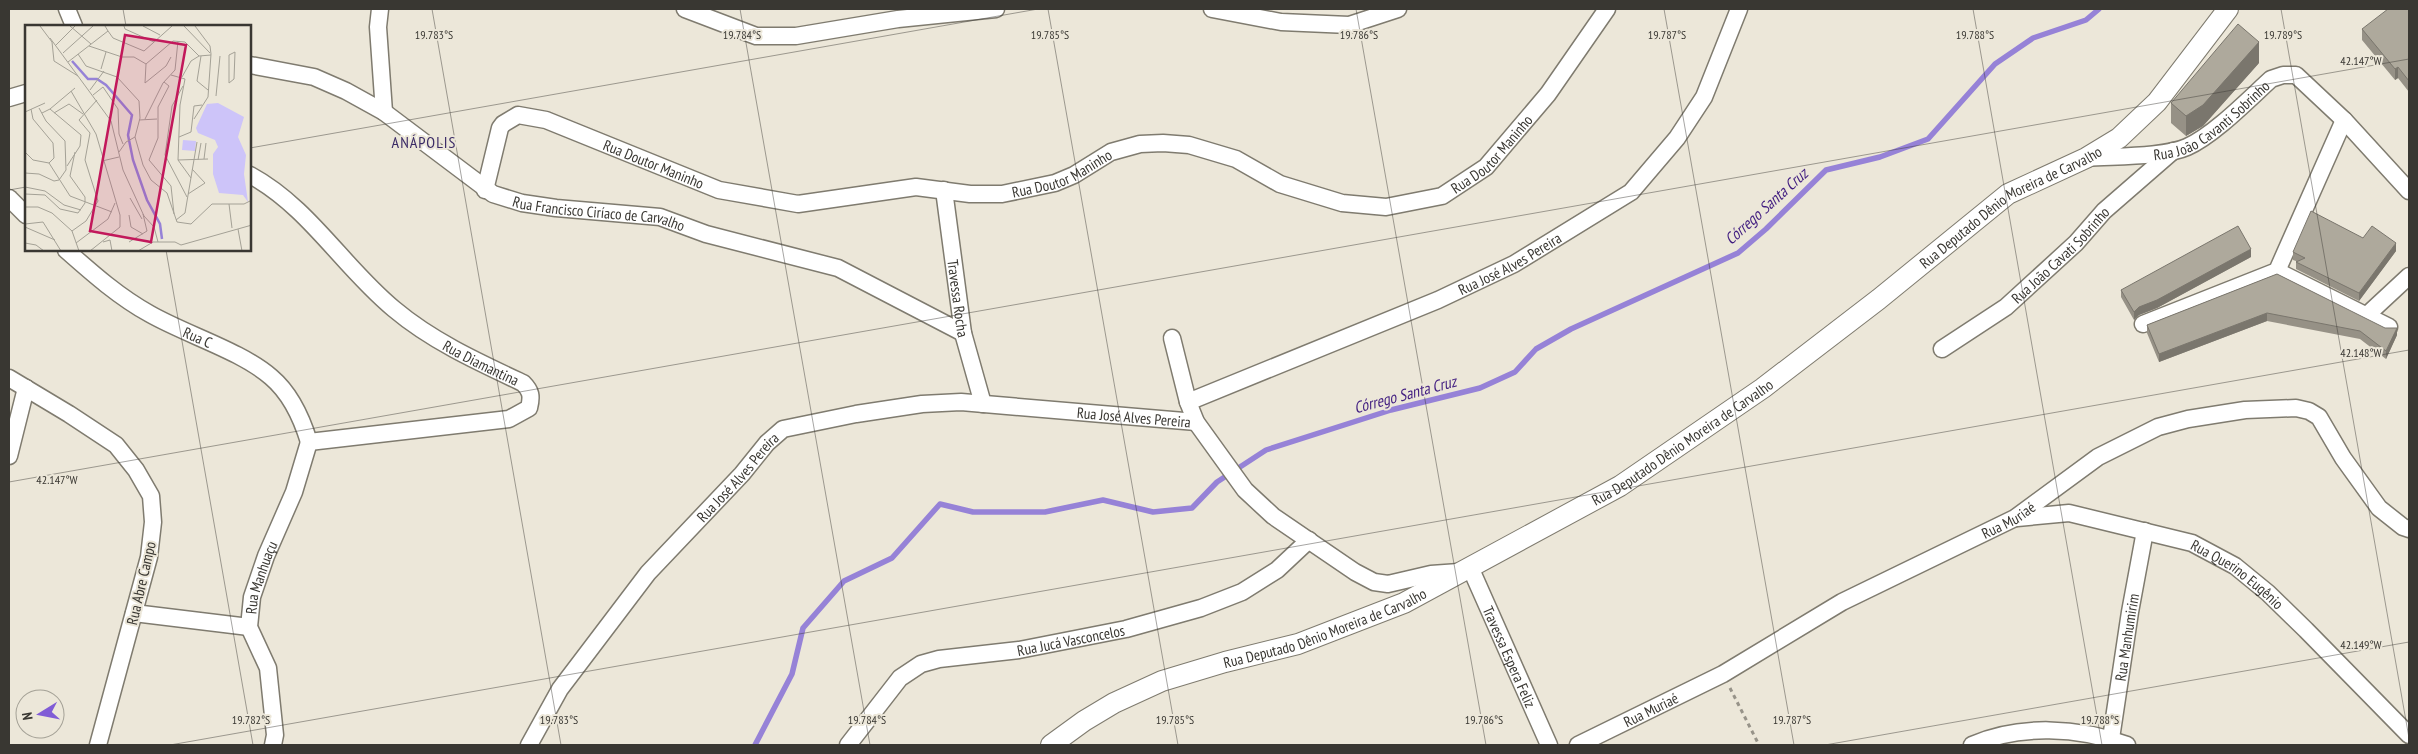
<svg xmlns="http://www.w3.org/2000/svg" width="2418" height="754" font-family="'PT Sans Narrow',sans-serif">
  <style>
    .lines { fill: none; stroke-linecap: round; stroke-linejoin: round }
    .stream { stroke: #9682d7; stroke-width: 5.5 }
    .minor-casing { stroke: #7f7b6f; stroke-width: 19 }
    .tertiary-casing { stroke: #7f7b6f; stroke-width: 22 }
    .path { stroke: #979389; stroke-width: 3; stroke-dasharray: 4 4; stroke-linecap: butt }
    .minor { stroke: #fff; stroke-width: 16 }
    .tertiary { stroke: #fff; stroke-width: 20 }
    .wall { fill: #969186 }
    .shaded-wall { fill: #7a766d }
    .building { fill: #aea99c; stroke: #7a766d }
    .ticks { fill: none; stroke: #393732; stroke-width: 1; stroke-opacity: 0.45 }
    .labels { text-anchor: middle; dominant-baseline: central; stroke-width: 4; stroke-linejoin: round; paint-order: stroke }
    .street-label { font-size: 15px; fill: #393732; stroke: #ece7d9 }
    .neighbourhood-label { font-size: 16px; letter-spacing: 1px; fill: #3b2b66; stroke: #ece7d9 }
    .water-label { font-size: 16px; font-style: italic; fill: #411d80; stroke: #ece7d9 }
    .inset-river { fill: none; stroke: #9682d7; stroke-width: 2.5 }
    .inset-road { fill: none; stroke: #a4a196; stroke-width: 1 }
    .view { fill: #c2185b; fill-opacity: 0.15; stroke: #c2185b; stroke-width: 2.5 }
    .inset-edge { fill: none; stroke: #393732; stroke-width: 2.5 }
    .ticks-label { font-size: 12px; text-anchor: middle; fill: #393732; stroke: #ece7d9; stroke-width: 4; stroke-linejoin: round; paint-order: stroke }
  </style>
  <rect width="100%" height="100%" fill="#ece7d9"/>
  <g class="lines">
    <path class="stream" d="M 755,745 L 792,674 L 803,628 L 844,581 L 892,558 L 940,504 L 973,512 L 1045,512 L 1103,500 L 1153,512 L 1192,508 L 1217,482 L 1266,450 L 1391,410 L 1480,388 L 1515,372 L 1536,349 L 1571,329 L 1738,253 L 1766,229 L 1826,170 L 1880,157 L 1928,139 L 1995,64 L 2033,38 L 2086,20 L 2099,9"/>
    <defs>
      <g id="minor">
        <path d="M 67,9 L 74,26"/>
        <path d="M 380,9 L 378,27 L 384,112"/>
        <path d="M 685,9 L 756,36 L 796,36 L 898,19 L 996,9"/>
        <path d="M 1212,9 L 1281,22 L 1349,25 L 1398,9"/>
        <path id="s1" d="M 250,65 L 314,77 L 346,91 L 384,112 L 493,194 L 522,203 L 556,208 L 660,217 L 706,234 L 838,268 L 963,333"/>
        <path d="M 9,98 L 26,93"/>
        <path id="s2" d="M 2088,158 C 2114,156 2165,157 2187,147 C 2214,135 2249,99 2271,79 L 2283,75 L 2296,75 L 2344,120 L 2409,191"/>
        <path id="s3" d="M 250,175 C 309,207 343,267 394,309 C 432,341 478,362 523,383 C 531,391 532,396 529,408 L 509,419 L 309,442"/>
        <path id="s4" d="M 485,190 L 500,128 L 503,124 L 518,115 L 546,120 L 719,190 L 798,204 L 916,187 L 970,194 L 1002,194 L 1055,183 L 1074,175 L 1111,152 L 1140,144 L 1163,143 L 1189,145 L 1236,159 L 1280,184 L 1342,203 L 1386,207 L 1442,196 L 1486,167 L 1548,94 L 1607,9"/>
        <path id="s5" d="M 944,190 L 963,333 L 983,404"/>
        <path d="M 9,198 L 26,215"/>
        <path id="s6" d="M 66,250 C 92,273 119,297 150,314 C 187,335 241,351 271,377 C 290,393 302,419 309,442"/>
        <path d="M 2277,271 L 2389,327"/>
        <path d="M 2367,315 L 2409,276"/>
        <path d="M 2143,324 L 2277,271 L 2344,120"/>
        <path d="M 1172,338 L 1188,402"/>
        <path id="s7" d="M 1942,349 L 2006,307 L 2076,243 L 2104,211 L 2173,151"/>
        <path d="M 9,378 L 69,414 L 116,445 L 136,470 L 151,496 L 153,522 L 149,557 L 98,745"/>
        <path d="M 9,456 L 26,388"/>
        <path id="s8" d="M 2017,518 L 2069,513 L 2192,543 L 2235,566 L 2268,593 L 2306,630 L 2409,735"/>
        <path id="s9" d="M 1470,567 L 1549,745"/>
        <path id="s10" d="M 1459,572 L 1431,574 L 1388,584 L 1374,582 L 1355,572 L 1273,516 L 1245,490 L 1196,422 L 1188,402 L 1438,300 L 1514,264 L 1631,192 L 1677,138 L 1704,97 L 1739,9"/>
        <path d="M 134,613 L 249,627"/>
        <path id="s11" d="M 273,745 L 275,735 L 268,668 L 249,627 L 252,597 L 266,556 L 294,492 L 309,442"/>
        <path id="s12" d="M 529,745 L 560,689 L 648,573 L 742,474 L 767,443 L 783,429 L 856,414 L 922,404 L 961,402 L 1196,422"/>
        <path id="s13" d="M 848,745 L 900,678 L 921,664 L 939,659 L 1019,650 L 1126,629 L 1201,608 L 1242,592 L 1277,570 L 1309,540"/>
        <path id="s14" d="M 1578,745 L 1723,674 L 1842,602 L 2015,518 L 2098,457 L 2158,427 L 2188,419 L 2245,410 L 2296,408 L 2309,411 L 2319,417 L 2343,458 L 2379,508 L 2403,527 L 2409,529"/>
        <path d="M 1972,745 C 2019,724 2079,727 2127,745"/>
        <path id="s15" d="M 2110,745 L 2130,612 L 2145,531"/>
      </g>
      <g id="tertiary">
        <path id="s16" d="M 1051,745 L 1084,721 L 1114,703 L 1162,681 L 1225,662 L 1298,644 L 1404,603 L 1620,486 L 1763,388 L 1879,299 L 2008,194 L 2086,158 L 2119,138 L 2157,102 L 2228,9"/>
      </g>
    </defs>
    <use href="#minor" class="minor-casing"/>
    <use href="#tertiary" class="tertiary-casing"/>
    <path class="path" d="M 1730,688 L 1759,745"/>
    <use href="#minor" class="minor"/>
    <use href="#tertiary" class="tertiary"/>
  </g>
  <path class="wall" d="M 2409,9 L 2409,92 L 2398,78 L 2395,80 L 2362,40 L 2362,29 Z
    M 2259,63 L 2203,126 L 2186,136 L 2171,123 L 2171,103 Z
    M 2363,238 L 2396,251 L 2359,301 L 2296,269 L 2296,261 L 2293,260 L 2293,252 Z
    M 2251,257 L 2157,308 L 2139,315 L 2134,320 L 2121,297 L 2121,290 Z
    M 2277,274 L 2397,335 L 2386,359 L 2360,339 L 2267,321 L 2159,362 L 2147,333 L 2147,325 Z"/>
  <path class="shaded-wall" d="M 2259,42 L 2259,63 L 2203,126 L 2186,136 L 2186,116 Z
    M 2398,67 L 2398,78 L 2395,80 L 2395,69 Z
    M 2396,243 L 2396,251 L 2359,301 L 2359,293 Z
    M 2251,249 L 2251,257 L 2157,308 L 2139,315 L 2134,320 L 2134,312 L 2139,307 Z
    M 2267,313 L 2267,321 L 2159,362 L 2159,354 Z
    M 2397,328 L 2397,335 L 2386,359 L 2386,351 Z"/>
  <path class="building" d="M 2388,9 L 2409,9 L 2409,81 L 2398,67 L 2395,69 L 2362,29 Z
    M 2238,24 L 2259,42 L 2203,105 L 2186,116 L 2171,103 Z
    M 2311,211 L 2363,238 L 2372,226 L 2396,243 L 2359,293 L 2296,262 L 2305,258 L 2293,252 Z
    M 2238,226 L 2251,249 L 2157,300 L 2139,307 L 2134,312 L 2121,290 Z
    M 2277,274 L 2385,328 L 2397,328 L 2386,351 L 2360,331 L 2267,313 L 2159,354 L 2147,325 Z"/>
  <path class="ticks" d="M 123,9 L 126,26M 432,9 L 561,745M 740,9 L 870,745M 1048,9 L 1178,745M 1356,9 L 1486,745M 1664,9 L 1794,745M 1973,9 L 2102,745M 2281,9 L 2409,738M 250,148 L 1038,9M 9,190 L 26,187M 166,250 L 253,745M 9,482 L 2409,59M 170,745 L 2409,350M 1825,745 L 2409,642"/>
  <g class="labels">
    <g class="street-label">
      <text stroke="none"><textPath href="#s2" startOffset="134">Rua João Cavanti Sobrinho</textPath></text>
      <text stroke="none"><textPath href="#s4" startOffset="1116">Rua Doutor Maninho</textPath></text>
      <text stroke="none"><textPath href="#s4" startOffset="231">Rua Doutor Maninho</textPath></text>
      <text stroke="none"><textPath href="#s4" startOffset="651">Rua Doutor Maninho</textPath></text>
      <text stroke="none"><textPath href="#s16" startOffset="1110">Rua Deputado Dênio Moreira de Carvalho</textPath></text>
      <text stroke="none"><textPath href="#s1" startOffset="388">Rua Francisco Ciríaco de Carvalho</textPath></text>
      <text stroke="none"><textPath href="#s7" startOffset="152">Rua João Cavati Sobrinho</textPath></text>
      <text stroke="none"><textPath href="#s10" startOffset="701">Rua José Alves Pereira</textPath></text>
      <text stroke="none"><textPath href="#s5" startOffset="109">Travessa Rocha</textPath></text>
      <text stroke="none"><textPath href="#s6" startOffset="159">Rua C</textPath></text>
      <text stroke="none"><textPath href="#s3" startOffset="300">Rua Diamantina</textPath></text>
      <text stroke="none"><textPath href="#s12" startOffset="761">Rua José Alves Pereira</textPath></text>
      <text stroke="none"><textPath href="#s16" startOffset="705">Rua Deputado Dênio Moreira de Carvalho</textPath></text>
      <text stroke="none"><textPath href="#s12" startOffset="341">Rua José Alves Pereira</textPath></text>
      <text stroke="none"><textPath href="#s14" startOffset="486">Rua Muriaé</textPath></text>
      <text stroke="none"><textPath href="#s8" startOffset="234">Rua Querino Eugênio</textPath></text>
      <text stroke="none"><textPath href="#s11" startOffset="174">Rua Manhuaçu</textPath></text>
      <text transform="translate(141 583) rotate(-77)">Rua Abre Campo</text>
      <text stroke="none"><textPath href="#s16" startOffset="300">Rua Deputado Dênio Moreira de Carvalho</textPath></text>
      <text stroke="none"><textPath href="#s15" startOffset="109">Rua Manhumirim</textPath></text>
      <text stroke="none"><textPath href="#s13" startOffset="262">Rua Jucá Vasconcelos</textPath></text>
      <text stroke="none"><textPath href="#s9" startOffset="98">Travessa Espera Feliz</textPath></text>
      <text stroke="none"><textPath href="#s14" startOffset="81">Rua Muriaé</textPath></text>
    </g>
    <g class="neighbourhood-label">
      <text x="424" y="142">ANÁPOLIS</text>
    </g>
    <g class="water-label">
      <text transform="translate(1766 206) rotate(-42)">Córrego Santa Cruz</text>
      <text transform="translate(1405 394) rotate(-15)">Córrego Santa Cruz</text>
    </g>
  </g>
  <g transform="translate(25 25)">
    <rect width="226" height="226" fill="#ece7d9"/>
    <path d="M 193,78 L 219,92 L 213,112 L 221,130 L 219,149 L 223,177 L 218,170 L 194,168 L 188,149 L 188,129 L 193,122 L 190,115 L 173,108 L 171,103 L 182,79 ZM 158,115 L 171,116 L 170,126 L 157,125 Z" fill="#cdc4f9"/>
    <path class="inset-river" d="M 47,36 L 63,54 L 72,54 L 81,60 L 107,90 L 103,110 L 108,135 L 122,175 L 135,199 L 137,214"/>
    <path class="inset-road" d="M 15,1 L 27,17 L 29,36 L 53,51M 45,1 L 66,19M 99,1 L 100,4 L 129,17M 118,1 L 135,10M 159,1 L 185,28M 83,6 L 88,13 L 119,26 L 147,1M 25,13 L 86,96 L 98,145 L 119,191 L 129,202 L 133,217M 30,21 L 50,1M 64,21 L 97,32 L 109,32 L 121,39M 210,27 L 209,54 L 204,58 L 204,30 ZM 38,28 L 68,1M 53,29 L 61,41 L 92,52 L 114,76 L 115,93 L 110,112 L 118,140 L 126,155 L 142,168 L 152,197 L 166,199 L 187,179 L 219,179 L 227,175M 176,31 L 172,56 L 183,65M 43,37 L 83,6 L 80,1M 121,39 L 148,16 L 160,17 L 174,31M 76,44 L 81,27M 146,50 L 160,54 L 155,80 L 153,135 L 166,153M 157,52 L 166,36 L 174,31 L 186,30M 139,57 L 144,61 L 133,82 L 133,113 L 124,135 L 146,161 L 149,189M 120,58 L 141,41 L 146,32M 120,58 L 121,39M 158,61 L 147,81 L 140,130 L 162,172M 65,65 L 79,46M 46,66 L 71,109 L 95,190 L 95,202 L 65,226M 68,70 L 78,62 L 93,84 L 94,109 L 98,119M 191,71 L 195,31M 6,84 L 8,94 L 28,118 L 29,133 L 24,138M 25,84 L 50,63M 0,87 L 20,78M 17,88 L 25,84 L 56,110 L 55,121 L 42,141M 29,88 L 44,79 L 58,89M 120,94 L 138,58 L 150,45 L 153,16M 169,94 L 183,72 L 186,29 L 185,21 L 170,1M 114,95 L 132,94M 154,112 L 166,107 L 169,81 L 177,80M 0,127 L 8,135 L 24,138M 94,127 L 101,117 L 110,112M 179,134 L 181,118M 153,135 L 183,134M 173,135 L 176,118M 77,136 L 94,132M 24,138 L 45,171 L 87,187M 0,148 L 14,149 L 29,156 L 34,155 L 41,145 L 40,116 L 21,96 L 14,83M 0,162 L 20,166 L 39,180 L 56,185M 0,169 L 20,170 L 35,184 L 53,188 L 60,178 L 60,172 L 45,151 L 50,127M 163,169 L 180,158 L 167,144M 105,173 L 117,194M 204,179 L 207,203M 0,182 L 13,182 L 27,188 L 47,206 L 54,226M 104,190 L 106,202 L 118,209M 151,195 L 160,188 L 172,117M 0,199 L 18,197 L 36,226M 0,202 L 30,215M 213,204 L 217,226M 47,206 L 61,196 L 73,176 L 60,135 L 65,108 L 54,95 L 72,75M 78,217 L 85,215 L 87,226M 104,217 L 122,206 L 118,189M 0,218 L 11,220 L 19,226M 51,218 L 83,194 L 90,178M 113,226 L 128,217 L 150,217 L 156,220 L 227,200"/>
    <path class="view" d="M 100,10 L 161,20 L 126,217 L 65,206 Z"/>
    <rect width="226" height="226" class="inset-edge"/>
  </g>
  <g class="ticks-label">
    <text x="434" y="39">19.783°S</text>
    <text x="742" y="39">19.784°S</text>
    <text x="1050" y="39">19.785°S</text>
    <text x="1359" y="39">19.786°S</text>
    <text x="1667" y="39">19.787°S</text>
    <text x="1975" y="39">19.788°S</text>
    <text x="2283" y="39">19.789°S</text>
    <text x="2361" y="65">42.147°W</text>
    <text x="2361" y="357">42.148°W</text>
    <text x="57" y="484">42.147°W</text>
    <text x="2361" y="649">42.149°W</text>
    <text x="251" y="724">19.782°S</text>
    <text x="559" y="724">19.783°S</text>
    <text x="867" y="724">19.784°S</text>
    <text x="1175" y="724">19.785°S</text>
    <text x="1484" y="724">19.786°S</text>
    <text x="1792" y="724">19.787°S</text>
    <text x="2100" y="724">19.788°S</text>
  </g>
  <rect width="2418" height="754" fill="none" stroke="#393732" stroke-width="20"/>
  <g transform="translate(40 714) rotate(260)"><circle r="24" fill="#ece7d9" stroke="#a4a196"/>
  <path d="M0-4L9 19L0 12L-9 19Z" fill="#805cd6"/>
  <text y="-8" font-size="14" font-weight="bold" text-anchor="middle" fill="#393732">N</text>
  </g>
</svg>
